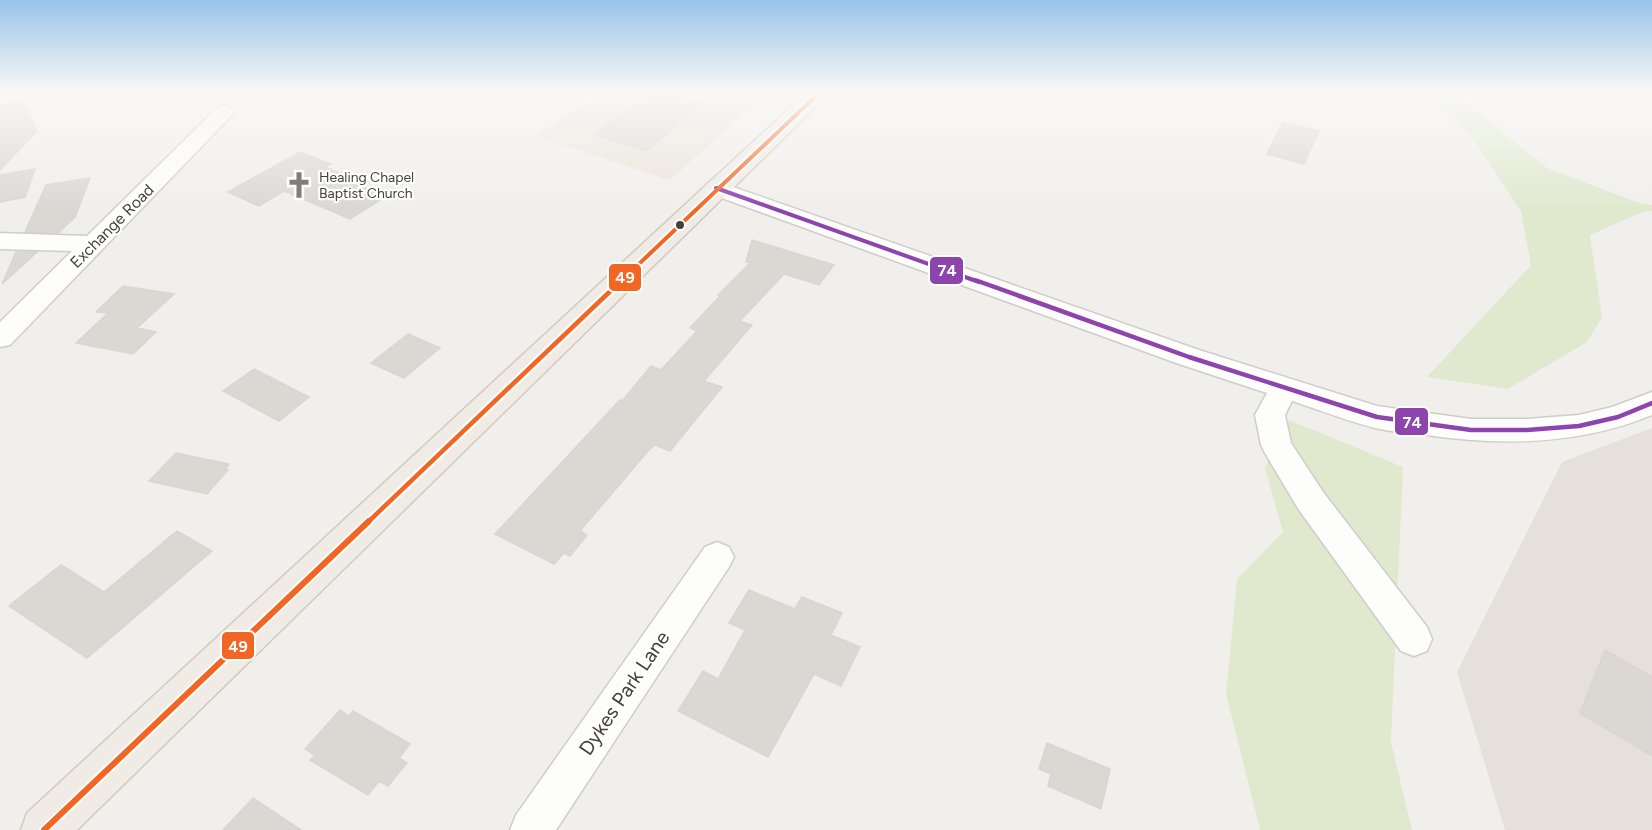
<svg xmlns="http://www.w3.org/2000/svg" width="1652" height="830" font-family="Figtree,sans-serif">
  <style>
    .residential { fill: #e5e0da }
    .commercial { fill: #ebe3d9 }
    .green { fill: #e0e9ce }
    .building { fill: #dbd8d4; stroke: #d9d6d2; stroke-width: 1.5 }
    .lines { fill: none; stroke-linecap: round; stroke-linejoin: round }
    .minor-casing { stroke: #cfcdca; stroke-width: 3 }
    .primary-casing { stroke: #d2cabc; stroke-width: 3 }
    .minor { fill: #fdfdfc; fill-rule: evenodd }
    .primary { fill: #f0ece5; fill-rule: evenodd }
    .bus-1-far1-casing { stroke: #fff; stroke-width: 8 }
    .bus-1-casing { stroke: #fff; stroke-width: 9 }
    .bus-2-far2-casing { stroke: #fff; stroke-width: 8 }
    .bus-2-far1-casing { stroke: #fff; stroke-width: 9 }
    .bus-2-casing { stroke: #fff; stroke-width: 10 }
    .bus-1-far1 { stroke: #8e44ad; stroke-width: 4 }
    .bus-1 { stroke: #8e44ad; stroke-width: 4.5 }
    .bus-2-far2 { stroke: #f26522; stroke-width: 4 }
    .bus-2-far1 { stroke: #f26522; stroke-width: 4.5 }
    .bus-2 { stroke: #f26522; stroke-width: 6 }
    .bus-dot { fill: #474039; stroke: #fff; stroke-width: 2 }
    .labels { text-anchor: middle; dominant-baseline: central; stroke-width: 4.5; stroke-linejoin: round; paint-order: stroke }
    .far-poi-label { font-size: 14px; fill: #474039; stroke: #fff; text-anchor: start }
    .street-label { font-size: 16px; fill: #474039; stroke: #fff }
    .near-street-label { font-size: 20px; fill: #474039; stroke: #fff }
    .line-badge { stroke: #fff; stroke-width: 2 }
    .badge-label { font-size: 16px; text-anchor: middle; font-weight: bold; fill: #fff }
  </style>
  <rect width="100%" height="100%" fill="#f1efec"/>
  <path class="residential" d="M 1652,428 L 1652,830 L 1505,830 L 1457,672 L 1562,462 Z"/>
  <path class="commercial" d="M 601,93 L 766,93 L 670,180 L 536,136 Z"/>
  <path class="green" d="M 1424,93 L 1459,93 L 1468,104 L 1547,168 L 1639,203 L 1652,205 L 1652,211 L 1645,211 L 1590,235 L 1602,317 L 1587,342 L 1508,389 L 1427,377 L 1531,265 L 1521,211 L 1473,138 Z
    M 1289,420 L 1403,467 L 1391,742 L 1412,830 L 1260,830 L 1226,694 L 1237,579 L 1283,532 L 1265,468 Z"/>
  <path class="building" d="M 649,93 L 669,93 L 703,103 L 646,151 L 595,135 Z
    M 23,99 L 37,131 L 0,170 L 0,106 Z
    M 1283,122 L 1319,131 L 1304,164 L 1267,154 Z
    M 300,152 L 331,164 L 325,167 L 348,177 L 344,179 L 385,197 L 350,219 L 284,191 L 259,206 L 228,192 Z
    M 35,169 L 25,197 L 0,202 L 0,175 Z
    M 90,178 L 75,217 L 58,233 L 25,232 L 46,185 Z
    M 752,240 L 834,265 L 819,285 L 784,274 L 740,321 L 752,325 L 704,381 L 722,387 L 670,451 L 655,445 L 648,451 L 580,531 L 587,535 L 570,556 L 564,553 L 554,564 L 495,534 L 620,400 L 622,401 L 651,366 L 661,370 L 697,331 L 690,328 L 720,296 L 718,295 L 750,263 L 746,262 Z
    M 16,252 L 37,252 L 2,284 Z
    M 123,286 L 174,294 L 137,328 L 156,332 L 133,354 L 76,343 L 108,313 L 96,312 Z
    M 408,334 L 440,348 L 404,378 L 371,363 Z
    M 254,369 L 309,397 L 279,421 L 223,391 Z
    M 176,453 L 229,464 L 225,470 L 228,470 L 207,494 L 149,481 Z
    M 177,531 L 212,551 L 87,658 L 9,606 L 61,565 L 104,592 Z
    M 749,590 L 795,609 L 802,597 L 842,613 L 831,635 L 860,647 L 841,686 L 814,674 L 768,757 L 678,711 L 703,671 L 718,679 L 745,630 L 729,623 Z
    M 1605,650 L 1652,677 L 1652,756 L 1580,713 Z
    M 340,710 L 349,716 L 353,711 L 410,744 L 399,758 L 407,763 L 388,786 L 379,781 L 368,795 L 310,760 L 315,755 L 305,749 Z
    M 1047,743 L 1110,769 L 1101,809 L 1048,786 L 1051,774 L 1039,769 Z
    M 253,798 L 301,830 L 223,830 Z"/>
  <g class="lines">
    <defs>
      <path id="minor" d="M 224,106 L 231,108 L 234,112 L 231,116 L 10,345 L 0,347 L 0,322 L 72,251 L 0,249 L 0,233 L 87,236 L 217,108 Z
        M 716,181 L 1199,350 L 1377,406 L 1471,419 L 1527,419 L 1579,415 L 1612,407 L 1652,392 L 1652,415 C 1580,445 1502,446 1426,435 C 1409,433 1392,432 1375,428 C 1347,421 1320,410 1292,401 L 1285,415 L 1291,443 L 1323,492 L 1427,627 L 1432,639 L 1427,651 L 1414,656 L 1401,651 L 1299,510 L 1265,453 L 1261,445 L 1255,415 L 1267,393 L 1179,364 L 708,193 L 704,188 L 708,183 Z
        M 717,542 L 729,547 L 734,557 L 729,567 L 556,830 L 510,830 L 516,815 L 705,547 Z"/>
      <path id="primary" d="M 806,93 L 830,93 L 77,830 L 21,830 L 27,813 Z"/>
    </defs>
    <use href="#minor" class="minor-casing"/>
    <use href="#primary" class="primary-casing"/>
    <use href="#minor" class="minor"/>
    <use href="#primary" class="primary"/>
    <defs>
      <path id="bus-1-far1" d="M 716,188 L 979,282"/>
      <path id="bus-1" d="M 975,280 L 1189,357 L 1377,417 L 1471,430 L 1527,430 L 1579,426 L 1618,417 L 1652,403"/>
      <path id="bus-2-far2" d="M 620,282 L 819,93"/>
      <path id="bus-2-far1" d="M 367,523 L 622,280"/>
      <path id="bus-2" d="M 44,830 L 369,521"/>
    </defs>
    <use href="#bus-1-far1" class="bus-1-far1-casing"/>
    <use href="#bus-1" class="bus-1-casing"/>
    <use href="#bus-2-far2" class="bus-2-far2-casing"/>
    <use href="#bus-2-far1" class="bus-2-far1-casing"/>
    <use href="#bus-2" class="bus-2-casing"/>
    <use href="#bus-1-far1" class="bus-1-far1"/>
    <use href="#bus-1" class="bus-1"/>
    <use href="#bus-2-far2" class="bus-2-far2"/>
    <use href="#bus-2-far1" class="bus-2-far1"/>
    <use href="#bus-2" class="bus-2"/>
  </g>
  <linearGradient id="sky" x2="0" y2="1"><stop stop-color="#98c4e9"/><stop offset="0.44" stop-color="#f9f8f6"/><stop offset="1" stop-color="#f9f8f6" stop-opacity="0"/></linearGradient>
  <rect width="1652" height="209" fill="url(#sky)"/>
  <defs>
    <symbol id="church-bare" viewBox="-9 -9 18 18"><path d="M-1.2-6h2.4v3.5h3.3v2.4h-3.3V6h-2.4V-.1h-3.3v-2.4h3.3Z" fill="#827d78" stroke="#fff" stroke-width="2.5" paint-order="stroke"/></symbol>
  </defs>
  <g fill-rule="evenodd">
    <use href="#church-bare" x="280" y="166" width="38" height="38"/>
  </g>
  <circle class="bus-dot" cx="680" cy="225" r="5"/>
  <g class="labels">
    <g class="far-poi-label">
      <text x="319" y="177">Healing Chapel<tspan x="319" dy="16">Baptist Church</tspan></text>
    </g>
    <g class="street-label">
      <text transform="translate(112 226) rotate(-45)">Exchange Road</text>
    </g>
    <g class="near-street-label">
      <text transform="translate(624 693) rotate(-56)">Dykes Park Lane</text>
    </g>
  </g>
  <g class="line-badge">
    <rect x="929" y="256" width="35" height="29" rx="6" fill="#8e44ad"/>
    <rect x="608" y="263" width="34" height="29" rx="6" fill="#f26522"/>
    <rect x="1394" y="407" width="35" height="29" rx="6" fill="#8e44ad"/>
    <rect x="221" y="631" width="34" height="29" rx="6" fill="#f26522"/>
  </g>
  <g class="badge-label">
    <text x="947" y="276">74</text>
    <text x="625" y="283">49</text>
    <text x="1412" y="428">74</text>
    <text x="238" y="652">49</text>
  </g>
</svg>
